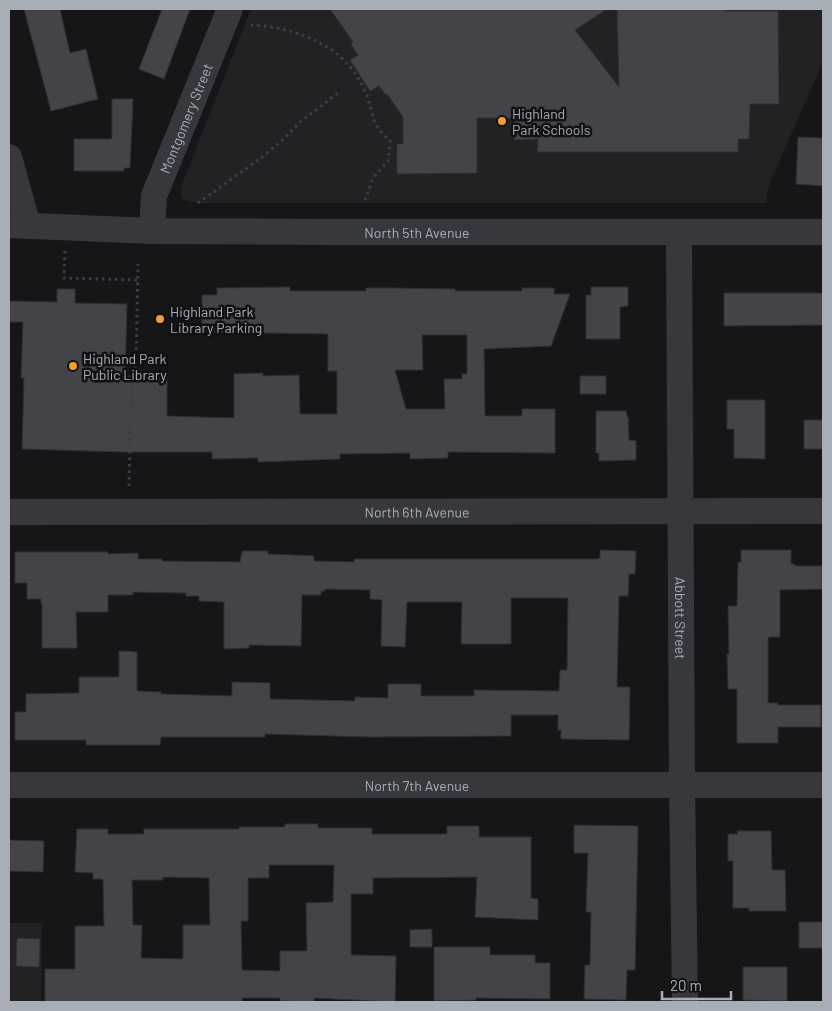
<svg xmlns="http://www.w3.org/2000/svg" width="832" height="1011" font-family="Barlow,sans-serif">
  <style>
    .built { fill: #222225 }
    .building { fill: #424448; stroke: #303034; fill-rule: evenodd }
    .lines { fill: none; stroke-linecap: round; stroke-linejoin: round }
    .path { stroke: #3d3f44; stroke-width: 3; stroke-dasharray: 2.5 4; stroke-linecap: butt }
    .street { stroke: #37383d; stroke-width: 26 }
    .poi-dot { fill: #f29e34; stroke: #111113; stroke-width: 2 }
    .labels { text-anchor: middle; dominant-baseline: central; stroke-width: 5; stroke-linejoin: round; paint-order: stroke }
    .poi-label { font-size: 14px; fill: #a8aeb8; stroke: #111113; text-anchor: start }
    .street-label { font-size: 14px; fill: #a8aeb8; stroke: #111113 }
  </style>
  <rect width="100%" height="100%" fill="#161618"/>
  <path class="built" d="M 251,9 L 823,9 L 823,62 L 771,180 L 767,194 L 767,203 L 198,203 L 184,200 L 181,195 L 181,187 Z
    M 9,923 L 42,923 L 41,1002 L 9,1002 Z"/>
  <path class="building" d="M 24,9 L 60,9 L 70,53 L 86,49 L 98,99 L 51,111 Z
    M 162,9 L 190,9 L 164,79 L 139,69 Z
    M 330,9 L 607,9 L 575,30 L 619,87 L 617,9 L 725,9 L 725,11 L 778,11 L 779,104 L 750,104 L 749,139 L 738,139 L 738,152 L 537,152 L 538,139 L 514,140 L 514,118 L 477,118 L 477,173 L 397,174 L 397,144 L 403,144 L 403,117 L 387,94 L 386,95 L 379,86 L 370,91 L 350,60 L 358,55 L 351,44 L 353,42 Z
    M 112,99 L 133,99 L 130,168 L 124,168 L 124,171 L 74,171 L 74,139 L 112,139 Z
    M 798,137 L 823,138 L 823,186 L 796,184 Z
    M 290,287 L 290,291 L 366,291 L 366,288 L 394,288 L 455,289 L 455,291 L 522,291 L 522,288 L 554,288 L 554,294 L 570,294 L 551,346 L 484,349 L 485,416 L 522,416 L 522,409 L 555,409 L 555,453 L 448,452 L 448,458 L 410,459 L 410,453 L 340,454 L 340,459 L 258,462 L 258,458 L 212,459 L 212,452 L 123,452 L 22,449 L 24,378 L 21,378 L 23,322 L 9,322 L 9,301 L 57,302 L 57,289 L 75,289 L 75,303 L 127,304 L 125,376 L 167,376 L 167,416 L 234,418 L 234,374 L 263,373 L 263,376 L 299,375 L 300,414 L 337,414 L 337,371 L 328,371 L 328,334 L 202,332 L 202,295 L 217,295 L 217,288 ZM 422,335 L 467,335 L 467,374 L 462,374 L 462,379 L 444,379 L 445,409 L 406,409 L 395,370 L 423,370 Z
    M 591,287 L 628,287 L 628,306 L 620,307 L 620,339 L 586,339 L 586,295 L 591,295 Z
    M 724,293 L 823,293 L 823,325 L 724,326 Z
    M 580,376 L 606,376 L 606,394 L 580,394 Z
    M 727,400 L 765,400 L 765,459 L 734,458 L 734,429 L 727,429 Z
    M 596,411 L 626,411 L 627,417 L 628,417 L 629,440 L 636,441 L 636,460 L 599,461 L 599,453 L 596,453 Z
    M 804,420 L 823,420 L 823,449 L 804,449 Z
    M 600,550 L 636,551 L 635,574 L 629,574 L 628,596 L 619,596 L 617,687 L 630,687 L 629,740 L 561,739 L 561,730 L 558,730 L 558,715 L 511,715 L 511,736 L 370,737 L 265,734 L 265,737 L 161,737 L 160,745 L 86,745 L 86,740 L 15,740 L 15,712 L 26,712 L 26,694 L 79,693 L 79,677 L 119,677 L 119,651 L 137,652 L 137,691 L 161,692 L 161,694 L 232,696 L 232,682 L 270,683 L 270,699 L 355,701 L 355,697 L 388,698 L 388,684 L 421,684 L 421,696 L 474,696 L 474,690 L 559,691 L 560,670 L 567,670 L 568,598 L 511,598 L 511,644 L 461,644 L 462,602 L 407,602 L 405,647 L 381,646 L 382,600 L 370,599 L 370,590 L 325,589 L 325,591 L 321,591 L 321,595 L 302,595 L 301,646 L 249,645 L 249,648 L 224,649 L 224,602 L 199,601 L 199,596 L 186,596 L 186,593 L 133,592 L 133,595 L 108,595 L 108,612 L 76,612 L 77,648 L 42,648 L 42,604 L 41,604 L 41,599 L 27,599 L 27,583 L 15,583 L 15,552 L 108,552 L 108,554 L 138,553 L 138,559 L 162,559 L 162,561 L 240,562 L 242,551 L 268,551 L 268,554 L 314,556 L 314,561 L 354,562 L 354,559 L 596,559 L 600,558 Z
    M 741,550 L 791,550 L 791,564 L 795,564 L 795,566 L 822,566 L 822,589 L 780,590 L 780,637 L 768,637 L 768,703 L 778,703 L 778,705 L 821,705 L 821,727 L 778,727 L 778,743 L 737,743 L 737,689 L 728,689 L 727,654 L 729,654 L 728,606 L 737,606 L 738,562 L 741,562 Z
    M 285,824 L 318,824 L 318,828 L 372,828 L 372,834 L 447,834 L 447,826 L 479,826 L 479,837 L 531,837 L 531,898 L 538,899 L 538,920 L 475,917 L 477,877 L 373,878 L 373,894 L 351,894 L 351,955 L 396,956 L 395,1002 L 314,998 L 314,1002 L 280,1001 L 280,998 L 242,998 L 242,1002 L 45,1002 L 45,969 L 75,969 L 75,926 L 104,926 L 103,879 L 93,879 L 93,873 L 75,872 L 77,829 L 108,829 L 108,834 L 144,834 L 144,829 L 239,829 L 239,827 L 285,827 ZM 269,865 L 334,865 L 333,902 L 306,903 L 307,951 L 280,951 L 280,971 L 242,970 L 241,921 L 248,921 L 248,878 L 269,878 ZM 163,877 L 209,878 L 210,925 L 183,925 L 183,959 L 141,958 L 142,925 L 133,925 L 132,880 L 163,880 Z
    M 574,825 L 638,826 L 635,970 L 627,970 L 626,1000 L 584,999 L 585,965 L 590,965 L 591,912 L 586,912 L 588,853 L 574,853 Z
    M 737,831 L 771,831 L 772,870 L 785,870 L 786,911 L 749,911 L 749,908 L 733,908 L 733,861 L 728,861 L 728,834 L 738,834 Z
    M 9,840 L 44,841 L 43,872 L 9,871 Z
    M 799,922 L 823,922 L 823,948 L 799,948 Z
    M 432,929 L 432,947 L 410,947 L 410,930 Z
    M 17,938 L 40,939 L 39,967 L 16,966 Z
    M 434,947 L 490,947 L 490,955 L 535,955 L 535,963 L 550,963 L 550,999 L 476,998 L 476,1000 L 434,1001 Z
    M 743,967 L 787,967 L 787,1001 L 743,1000 Z"/>
  <g class="lines">
    <path class="path" d="M 251,25 C 294,27 343,44 363,87 C 369,99 371,111 375,123 C 378,129 385,136 390,141 L 388,161 L 373,178 L 364,203
      M 198,203 L 261,158 L 285,138 L 300,122 L 338,93
      M 65,251 L 64,278 L 137,280
      M 129,486 L 131,397 L 136,365 L 138,264"/>
    <g class="street">
      <path d="M 9,157 L 28,226"/>
      <path id="s1" d="M 9,225 L 152,231 L 329,232 L 823,232"/>
      <path id="s2" d="M 152,231 L 154,196 L 230,9"/>
      <path id="s3" d="M 679,233 L 682,786 L 685,1002"/>
      <path id="s4" d="M 9,512 L 823,511"/>
      <path id="s5" d="M 9,785 L 823,785"/>
    </g>
  </g>
  <g class="poi-dot">
    <circle cx="502" cy="121" r="5"/>
    <circle cx="160" cy="319" r="5"/>
    <circle cx="73" cy="366" r="5"/>
  </g>
  <g class="labels">
    <g class="poi-label">
      <text x="512" y="113">Highland<tspan x="512" dy="16">Park Schools</tspan></text>
      <text x="170" y="311">Highland Park<tspan x="170" dy="16">Library Parking</tspan></text>
      <text x="83" y="358">Highland Park<tspan x="83" dy="16">Public Library</tspan></text>
    </g>
    <g class="street-label">
      <text stroke="none"><textPath href="#s2" startOffset="119">Montgomery Street</textPath></text>
      <text stroke="none"><textPath href="#s1" startOffset="408">North 5th Avenue</textPath></text>
      <text stroke="none"><textPath href="#s4" startOffset="408">North 6th Avenue</textPath></text>
      <text stroke="none"><textPath href="#s3" startOffset="385">Abbott Street</textPath></text>
      <text stroke="none"><textPath href="#s5" startOffset="408">North 7th Avenue</textPath></text>
    </g>
  </g>
  <rect width="832" height="1011" fill="none" stroke="#a8aeb8" stroke-width="20"/>
  <path d="M662 991v8h69v-8" fill="none" stroke="#a8aeb8" stroke-width="2.5"/>
  <text x="670" y="991" font-size="15" fill="#a8aeb8" stroke="#111113" stroke-width="4" paint-order="stroke">20 m</text>
</svg>
